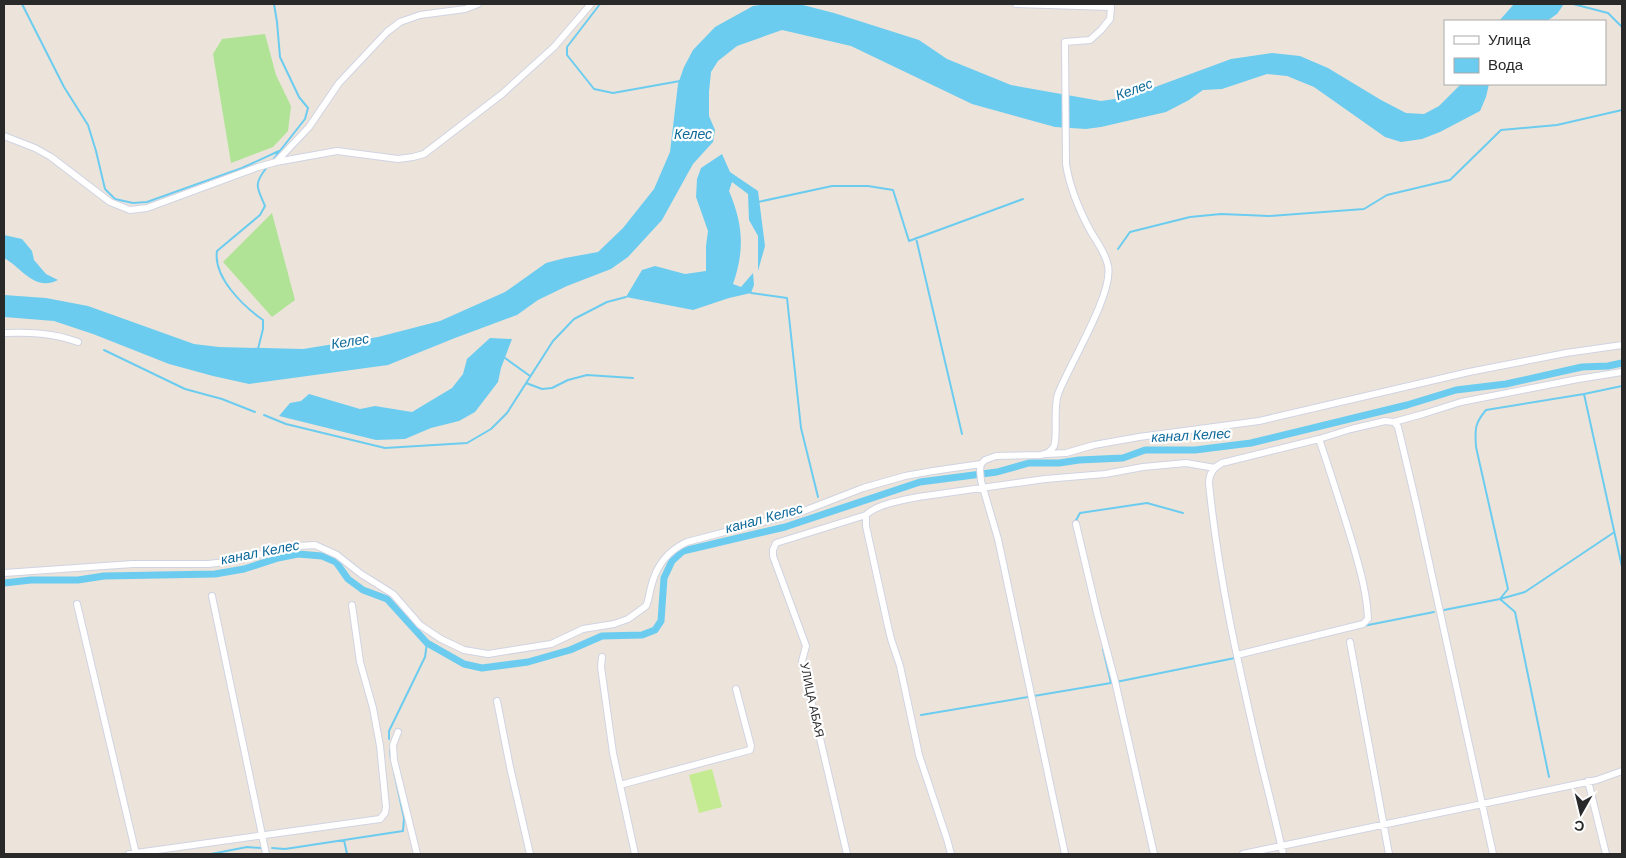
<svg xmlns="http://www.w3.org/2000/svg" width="1626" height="858" font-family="'DM Sans',sans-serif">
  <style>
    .garden { fill: #b0e396 }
    .pitch { fill: #c4eb92 }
    .water { fill: #6cccef }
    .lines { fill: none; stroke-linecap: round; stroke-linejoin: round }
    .stream { stroke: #6cccef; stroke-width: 2 }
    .canal { stroke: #6cccef; stroke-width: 7 }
    .minor-casing { stroke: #d0d3e2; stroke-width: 8 }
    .minor { stroke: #fff; stroke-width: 6 }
    .labels { text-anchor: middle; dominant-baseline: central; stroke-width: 4.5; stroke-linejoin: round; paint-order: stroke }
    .street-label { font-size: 12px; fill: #292929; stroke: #fff }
    .water-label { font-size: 14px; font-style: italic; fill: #0c699a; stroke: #fff }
  </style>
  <rect width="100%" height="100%" fill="#ece4db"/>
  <path class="garden" d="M 265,34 L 276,75 L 291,106 L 288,131 L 273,147 L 231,163 L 213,54 L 222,39 Z
    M 272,213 L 295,300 L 272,317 L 223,262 Z"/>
  <path class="pitch" d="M 712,769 L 722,807 L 699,813 L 689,775 Z"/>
  <path class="water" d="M 768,4 L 799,4 L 834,13 L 919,40 L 947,59 L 1011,85 L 1101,101 L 1128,97 L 1231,59 L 1272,53 L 1300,56 L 1328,68 L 1381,100 L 1406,113 L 1424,114 L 1439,106 L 1461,84 L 1489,84 L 1486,97 L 1480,111 L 1440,132 L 1422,139 L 1401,142 L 1385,137 L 1314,87 L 1287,76 L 1267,74 L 1222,89 L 1203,90 L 1189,100 L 1166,112 L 1101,127 L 1086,129 L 1055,127 L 972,104 L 851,46 L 782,30 L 737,46 L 718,61 L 711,72 L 709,92 L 709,116 L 715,130 L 713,142 L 693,164 L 662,220 L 628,257 L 611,269 L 567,286 L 538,300 L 517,315 L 455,338 L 388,365 L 249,384 L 213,376 L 169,364 L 93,334 L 54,321 L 4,317 L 4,295 L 46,298 L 88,306 L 194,344 L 219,347 L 303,349 L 378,337 L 440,321 L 505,292 L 546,263 L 565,258 L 598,252 L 623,228 L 654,189 L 670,152 L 678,84 L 684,67 L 693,50 L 715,27 L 753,6 Z
    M 1514,4 L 1564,4 L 1557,14 L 1547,21 L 1499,21 Z
    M 722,154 L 730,172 L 758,191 L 765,246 L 758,271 L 758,236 L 749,220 L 748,194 L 732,182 L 729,191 C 743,224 745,250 733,284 L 741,287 L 753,273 L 754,285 L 751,293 L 729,298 L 693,310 L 626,297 L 642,270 L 655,266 L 685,274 L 706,271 L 706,246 L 708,231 L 696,197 L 697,179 L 701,168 Z
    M 4,235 L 22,239 L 32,251 L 34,260 L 46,274 L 58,280 C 35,292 22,268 4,258 Z
    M 490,338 L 512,339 L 501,368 L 498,382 L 475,412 L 459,421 L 431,428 L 405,439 L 376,440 L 279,416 L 290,403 L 301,401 L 309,394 L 360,409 L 375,406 L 412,412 L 452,388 L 463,374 L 467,359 Z"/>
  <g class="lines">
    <path class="stream" d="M 22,4 L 64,87 L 88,125 L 96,151 L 105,189 L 115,199 L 133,203 L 147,202 L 242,168 L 279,151
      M 600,4 L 567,47 L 567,55 L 594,89 L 613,93 L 680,81
      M 1573,4 L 1608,13 L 1622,27
      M 272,161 L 305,119 L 308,108 L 299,97 L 280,57 L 277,22 L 274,4
      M 758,202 L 832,186 L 868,186 L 893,190 L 909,241 L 1023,199
      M 916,238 L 962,434
      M 1118,249 L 1130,232 L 1190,217 L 1221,214 L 1269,216 L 1364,209 L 1387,195 L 1450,180 L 1501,130 L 1557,125 L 1622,110
      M 751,293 L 787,298 L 801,428 L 818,497
      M 258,349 L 263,329 L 263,320 C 243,306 213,277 217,251 L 260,215 L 265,206 C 257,187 253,185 267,167
      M 104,350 L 185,389 L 222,399 L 255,412
      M 505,358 L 530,376
      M 526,383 L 542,389 L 552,388 L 568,380 L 587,375 L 633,378
      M 1584,394 L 1622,567
      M 264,415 L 286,424 L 385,448 L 467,443 L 491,429 L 507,413 L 553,341 L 574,319 L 607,302 L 626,297
      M 1075,522 L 1080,513 L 1147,503 L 1183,513
      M 1500,599 L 1515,612 L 1549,777
      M 1500,599 L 1525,592 L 1613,533
      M 1444,610 L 1500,599 L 1508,589 L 1476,447 C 1475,430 1474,424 1486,410 L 1584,394 L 1622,386
      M 1363,626 L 1434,612
      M 1103,649 L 1111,683
      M 921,715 L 1111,683 L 1235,658
      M 389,739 L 389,731 L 425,657 L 427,643
      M 390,750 L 391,760
      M 344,840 L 347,854
      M 272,848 L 285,849 L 403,831 L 404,818 L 394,772
      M 211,854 L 247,847 L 261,848"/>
    <path class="canal" d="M 4,583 L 31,580 L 78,580 L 104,576 L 215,574 L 244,569 L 278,558 L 298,554 L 322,556 L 336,562 L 348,579 L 363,590 L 387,599 L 427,643 L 464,664 L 482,668 L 528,662 L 570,650 L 602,636 L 642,635 L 655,630 L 661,621 L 664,578 L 672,561 L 683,551 L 785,527 L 920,482 L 997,472 L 1029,463 L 1059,463 L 1079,460 L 1123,458 L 1145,450 L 1195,450 L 1251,443 L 1407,405 L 1456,390 L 1506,384 L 1582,367 L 1608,366 L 1622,363"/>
    <defs>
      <path id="minor" d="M 1016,4 L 1111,7 L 1110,19 L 1101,30 L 1090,40 L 1065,42 L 1066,164 C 1070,189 1079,210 1091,232 C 1097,242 1106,254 1108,266 C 1114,293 1069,365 1058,394 C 1053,409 1058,437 1054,446 C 1051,452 1046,454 1041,455 L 996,456 L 985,460 L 981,464 L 980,470 L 981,481 L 998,539 L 1065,854
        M 4,136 L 35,148 L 51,157 L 110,202 L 130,210 L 147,208 L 258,167 L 276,162 L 337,151 L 398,159 L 413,157 L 424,154 L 502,94 L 554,47 L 591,4
        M 276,162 L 309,127 L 339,83 L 387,32 L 400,22 L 420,15 L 465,9 L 478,4
        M 4,333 C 30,332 53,333 78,342
        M 1394,422 L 1398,427 L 1417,507 L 1493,854
        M 1047,454 L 1066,453 L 1094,445 L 1139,437 L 1259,421 L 1469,372 L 1566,353 L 1622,345
        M 866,515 L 866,526 L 887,622 L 891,639 L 900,666 L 919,755 L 947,839 L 951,854
        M 1076,524 L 1097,613 L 1115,681 L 1154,854
        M 4,573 L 133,564 L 208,564 L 226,562 L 298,546 L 315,545 L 337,555 L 361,574 L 393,594 L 420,625 L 441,639 L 464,650 L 488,654 L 551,644 L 583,629 L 614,624 L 628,619 L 646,606 C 649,600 649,594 651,587 C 656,566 667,551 687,542 L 801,512 L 863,488 L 905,476 L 933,471 L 981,464
        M 212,596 L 266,854
        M 77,604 L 136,854
        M 1350,642 L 1389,854
        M 1237,655 L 1363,624 L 1368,619 C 1367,594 1360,569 1353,545 C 1342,509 1331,474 1319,439
        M 602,657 L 601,667 L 613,753 L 635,854
        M 497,701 L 510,767 L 530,854
        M 398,732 L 393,745 L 394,760 L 417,854
        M 1588,781 L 1606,854
        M 620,785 L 750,750 L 751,746 L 736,689
        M 129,854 L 380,819 L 385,813 L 386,807 L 380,746 L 373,708 L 360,662 L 352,605
        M 847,854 L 802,661 L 806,646 L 773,556 L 773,550 L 776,543 L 866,515 C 877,504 903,500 918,497 L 1045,479 L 1105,474 L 1143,467 L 1186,463 L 1215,468
        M 1243,854 L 1597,780 L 1622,771
        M 1283,854 C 1276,821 1267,787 1259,754 C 1238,664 1218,575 1209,483 C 1209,474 1214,467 1222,463 L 1319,439 L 1351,429 L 1385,421 L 1394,422 L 1423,414 L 1461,402 L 1578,379 L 1622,372"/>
    </defs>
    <use href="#minor" class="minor-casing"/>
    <use href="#minor" class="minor"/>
  </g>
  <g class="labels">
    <g class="street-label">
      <text transform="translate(812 700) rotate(78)">УЛИЦА АБАЯ</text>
    </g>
    <g class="water-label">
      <text transform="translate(1134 89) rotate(-20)">Келес</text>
      <text x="693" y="134">Келес</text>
      <text transform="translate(350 341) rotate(-9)">Келес</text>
      <text transform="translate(1191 435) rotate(-3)">канал Келес</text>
      <text transform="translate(764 518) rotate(-15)">канал Келес</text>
      <text transform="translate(260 552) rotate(-11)">канал Келес</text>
    </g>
  </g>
  <rect width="1626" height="858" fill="none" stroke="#292929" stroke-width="10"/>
  <rect x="1444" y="20" width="162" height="65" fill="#ffffff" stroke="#a9a9a9"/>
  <rect x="1454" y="36" width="25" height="8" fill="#ffffff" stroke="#a9a9a9"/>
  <text x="1488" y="45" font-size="15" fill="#292929">Улица</text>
  <rect x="1454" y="58" width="25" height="15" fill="#6cccef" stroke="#a9a9a9"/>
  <text x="1488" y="70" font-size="15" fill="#292929">Вода</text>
  <g transform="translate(1581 813) rotate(188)" stroke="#ffffff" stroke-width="4" paint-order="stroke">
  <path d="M0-4L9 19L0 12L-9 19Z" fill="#292929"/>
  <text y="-8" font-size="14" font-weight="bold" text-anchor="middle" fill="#292929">С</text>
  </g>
</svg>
